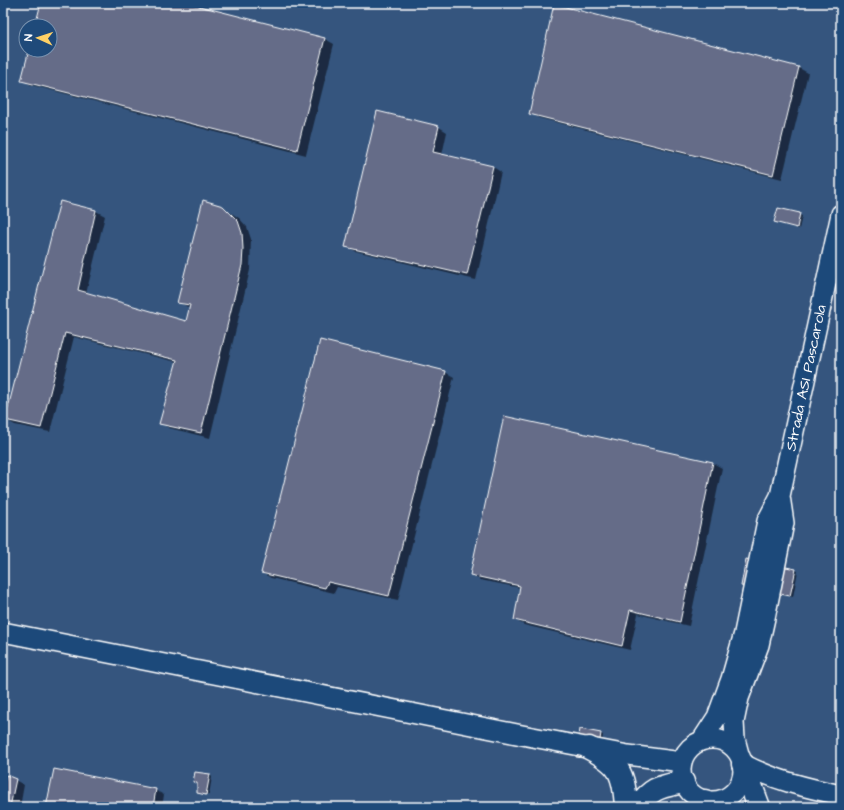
<svg xmlns="http://www.w3.org/2000/svg" width="844" height="810" font-family="'Architects Daughter',sans-serif">
  <style>
    .built { fill: #34547e; fill-rule: evenodd }
    .shadow { fill: #0007 }
    .building { fill: #656c88; stroke: #fff }
    .lines { fill: none; stroke-linecap: round; stroke-linejoin: round }
    .minor-casing { stroke: #fff; stroke-width: 22 }
    .highway-casing { stroke: #fff; stroke-width: 25 }
    .minor { stroke: #1f4a7a; stroke-width: 19 }
    .highway { stroke: #1f4a7a; stroke-width: 22 }
    .labels { text-anchor: middle; dominant-baseline: central; stroke-width: 4; stroke-linejoin: round; paint-order: stroke }
    .street-label { font-size: 15px; fill: #fff; stroke: #1f4a7a }
  </style>
  <rect width="100%" height="100%" fill="#1f4a7a"/>
  <filter id="ink" filterUnits="userSpaceOnUse"><feTurbulence type="fractalNoise" baseFrequency=".025" numOctaves="2"/><feDisplacementMap in="SourceGraphic" scale="8" xChannelSelector="R" yChannelSelector="G"/><feConvolveMatrix kernelMatrix="1 2 1 2 8 2 1 2 1" color-interpolation-filters="sRGB"/></filter>
  <g filter="url(#ink)">
    <path class="built" d="M 3,3 L 841,3 L 841,807 L 3,807 ZM 26,26 L 50,26 L 50,50 L 26,50 Z"/>
    <path class="shadow" d="M 42,3 L 183,3 L 325,39 L 334,44 L 306,155 L 31,85 L 22,80 L 30,50 L 50,50 L 50,26 L 36,26 Z
      M 781,3 L 797,3 L 794,7 Z
      M 823,3 L 836,3 L 835,6 Z
      M 555,5 L 799,68 L 808,73 L 782,179 L 539,118 L 530,113 Z
      M 439,127 L 447,132 L 442,155 L 493,167 L 501,172 L 476,280 L 355,251 L 346,246 Z
      M 61,202 L 96,211 L 105,216 L 86,294 L 187,322 L 190,308 L 178,302 L 222,207 L 239,218 L 247,227 L 251,239 L 250,270 L 210,438 L 169,428 L 160,423 L 177,362 L 74,337 L 50,432 L 15,425 L 6,420 Z
      M 778,209 L 802,216 L 799,229 L 776,222 Z
      M 445,372 L 454,377 L 398,600 L 337,587 L 334,593 L 271,578 L 262,573 Z
      M 504,418 L 713,463 L 722,468 L 689,626 L 638,614 L 630,650 L 524,625 L 515,620 L 521,588 L 480,580 L 471,575 Z
      M 796,570 L 798,571 L 793,597 L 744,587 Z
      M 601,734 L 603,735 L 599,761 L 577,756 Z
      M 210,775 L 212,777 L 209,795 L 198,792 L 198,784 L 194,782 Z
      M 15,780 L 24,785 L 20,807 L 3,807 L 3,794 Z
      M 155,790 L 164,795 L 162,807 L 47,807 Z"/>
    <path class="building" d="M 41,3 L 187,3 L 325,38 L 297,150 L 21,81 L 29,50 L 50,50 L 50,26 L 35,26 Z
      M 554,4 L 799,67 L 773,175 L 529,114 Z
      M 377,111 L 439,126 L 433,152 L 493,166 L 467,275 L 345,247 Z
      M 203,200 L 223,206 L 238,221 L 242,233 L 243,249 L 242,265 L 201,433 L 159,424 L 177,360 L 65,333 L 41,428 L 5,420 L 60,201 L 96,210 L 78,290 L 186,321 L 190,305 L 177,303 Z
      M 778,208 L 800,213 L 797,228 L 774,222 Z
      M 320,340 L 446,371 L 389,596 L 328,582 L 325,588 L 261,573 Z
      M 504,416 L 713,462 L 680,622 L 630,610 L 622,646 L 514,620 L 520,586 L 470,575 Z
      M 746,559 L 796,569 L 790,596 L 741,586 Z
      M 580,729 L 601,733 L 597,760 L 576,757 Z
      M 54,769 L 156,789 L 153,807 L 46,807 Z
      M 195,772 L 210,774 L 206,795 L 197,793 L 197,783 L 193,782 Z
      M 6,775 L 16,779 L 10,807 L 3,807 L 3,789 Z"/>
    <g class="lines">
      <defs>
        <path id="minor" d="M 3,632 L 522,735 L 628,755 L 682,762
          M681 770a31 31 0 1 1 62 0a31 31 0 1 1-62 0Z
          M 702,740 L 717,717 L 731,679 L 744,633 L 767,521 L 780,496 L 841,214
          M 739,754 L 735,739 L 734,722 L 739,698 L 759,645 L 765,618 L 784,523 L 780,496
          M 743,764 C 774,780 807,788 841,795"/>
        <path id="highway" d="M 589,748 C 620,764 624,773 626,807
          M 743,764 L 759,807
          M 638,807 C 652,787 660,787 683,782
          M 704,807 L 705,801"/>
      </defs>
      <use href="#minor" class="minor-casing"/>
      <use href="#highway" class="highway-casing"/>
      <use href="#minor" class="minor"/>
      <use href="#highway" class="highway"/>
    </g>
  </g>
  <g class="labels">
    <g class="street-label">
      <text transform="translate(806 378) rotate(-78)">Strada ASI Pascarola</text>
    </g>
  </g>
  <rect width="844" height="810" fill="none" stroke="#1f4a7a" stroke-width="16"/>
  <rect x="8" y="8" width="828" height="794" fill="none" stroke="#fff" stroke-width="1.5" filter="url(#ink)"/>
  <g transform="translate(38 38) rotate(273)"><circle r="19" fill="#1f4a7a" stroke="#7992af"/>
  <path d="M0-3L7 15L0 10L-7 15Z" fill="#ffd166"/>
  <text y="-6" font-size="11" font-weight="bold" text-anchor="middle" fill="#ffffff">N</text>
  </g>
</svg>
